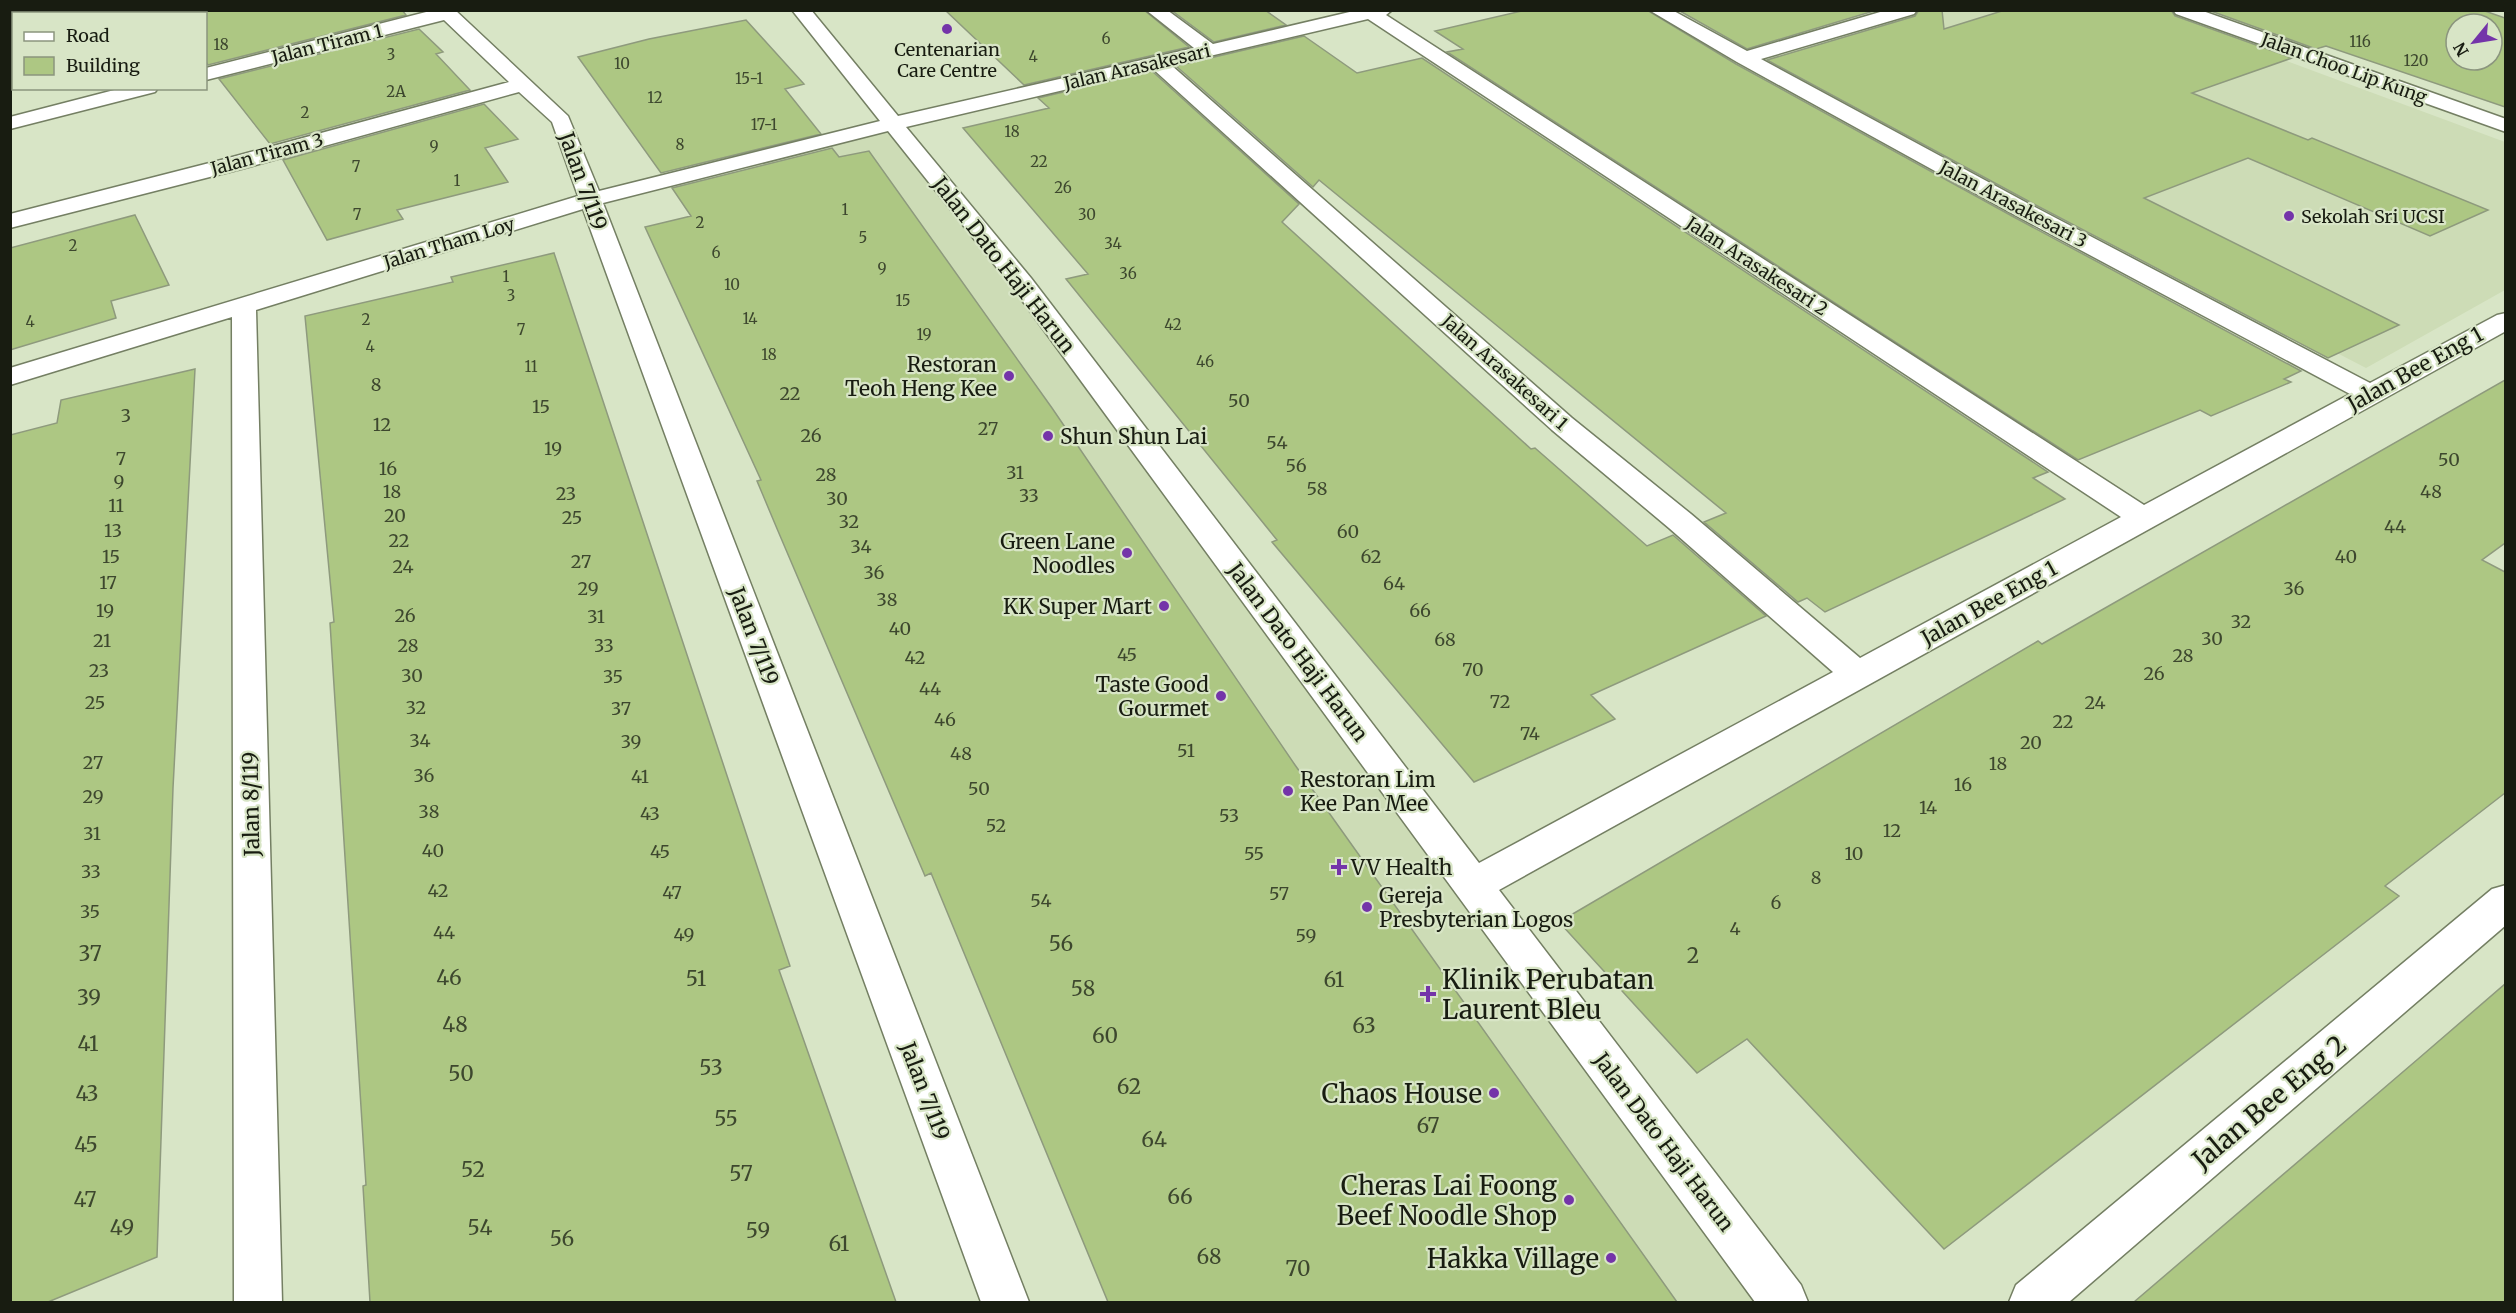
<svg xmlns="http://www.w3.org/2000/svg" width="2516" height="1313" font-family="Merriweather,serif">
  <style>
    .built { fill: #cddcb6 }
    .building { fill: #adc783; stroke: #8e9a7d; stroke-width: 1.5; fill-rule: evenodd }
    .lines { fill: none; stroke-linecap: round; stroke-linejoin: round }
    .minor-casing { stroke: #747f63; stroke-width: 3 }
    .minor { fill: #fff; fill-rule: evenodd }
    .poi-dot { fill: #7434a9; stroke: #d8e5c6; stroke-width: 2 }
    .labels { text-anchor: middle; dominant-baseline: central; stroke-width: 4.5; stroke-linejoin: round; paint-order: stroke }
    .far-number-label { font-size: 15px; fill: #3d472e }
    .far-street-label { font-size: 18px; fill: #181c11; stroke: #d8e5c6 }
    .far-poi-label { font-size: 18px; fill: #181c11; stroke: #d8e5c6 }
    .number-label { font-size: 18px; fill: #3d472e }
    .street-label { font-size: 21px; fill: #181c11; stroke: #d8e5c6 }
    .poi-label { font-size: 21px; fill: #181c11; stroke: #d8e5c6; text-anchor: end }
    .near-number-label { font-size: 21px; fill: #3d472e }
    .near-poi-label { font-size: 26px; fill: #181c11; stroke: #d8e5c6; text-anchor: end }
    .near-street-label { font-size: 26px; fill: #181c11; stroke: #d8e5c6 }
  </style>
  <rect width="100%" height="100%" fill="#d8e5c6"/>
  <path class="built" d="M 1933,11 L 2152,11 L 2505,142 L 2505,290 L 2366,368 L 1769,58 Z
    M 886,130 L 1014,290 L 1756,1302 L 1391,1302 L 747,165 Z"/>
  <path class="building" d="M 206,10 L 402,10 L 406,15 L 208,65 L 206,62 Z
    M 945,10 L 1144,10 L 1189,47 L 1024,85 Z
    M 1171,10 L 1265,10 L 1286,25 L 1214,42 Z
    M 1526,10 L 1647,10 L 1736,64 L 2012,216 L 2301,371 L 2284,379 L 2291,382 L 2211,416 L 2200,410 L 2078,460 L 1447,52 L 1463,49 L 1435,31 Z
    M 1678,10 L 1877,10 L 1747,49 Z
    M 1919,10 L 1942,10 L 1944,29 L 2005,10 L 2171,10 L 2175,16 L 2292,58 L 2192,93 L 2308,140 L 2312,138 L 2488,210 L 2430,236 L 2248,158 L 2144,198 L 2399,325 L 2328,358 L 2030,202 L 1767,60 L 1915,16 Z
    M 2208,10 L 2482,10 L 2505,18 L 2505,107 L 2326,46 L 2316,49 ZM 2456,24 L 2492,24 L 2492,60 L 2456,60 Z
    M 746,20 L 804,84 L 785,89 L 821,134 L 661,173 L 578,57 L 649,39 Z
    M 419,29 L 443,52 L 436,54 L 470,90 L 270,144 L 219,79 Z
    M 1304,36 L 1357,73 L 1422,58 L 2048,472 L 2033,478 L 2065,499 L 1825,612 L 1807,598 L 1798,602 L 1704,522 L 1726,513 L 1319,180 L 1313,187 L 1176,66 Z
    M 1152,71 L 1299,204 L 1282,222 L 1531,449 L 1535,448 L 1647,546 L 1673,535 L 1766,616 L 1591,695 L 1615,719 L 1474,782 L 1272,542 L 1277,540 L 1066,279 L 1088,274 L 963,128 L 1049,108 L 1038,98 Z
    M 484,104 L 518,139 L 485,148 L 508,182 L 397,210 L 403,219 L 327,240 L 283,160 Z
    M 832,148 L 839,157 L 869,151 L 1052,408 L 1295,765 L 1677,1302 L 1108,1302 L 931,873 L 925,876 L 778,531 L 757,481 L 761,480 L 645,227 L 691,216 L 672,188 Z
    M 135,215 L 169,285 L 111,301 L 116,318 L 10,350 L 10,248 Z
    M 554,253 L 790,966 L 779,970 L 896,1302 L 370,1302 L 363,1186 L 366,1185 L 330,623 L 334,622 L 305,316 L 453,282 L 451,277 Z
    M 195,369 L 173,788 L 157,1257 L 48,1302 L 10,1302 L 10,435 L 57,423 L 61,400 Z
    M 2505,380 L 2505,543 L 2482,560 L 2505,572 L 2505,793 L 2385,886 L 2399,896 L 1944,1249 L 1747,1039 L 1697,1073 L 1559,922 L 2038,641 L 2042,644 Z
    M 2505,984 L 2505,1302 L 2134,1302 L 2418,1059 Z"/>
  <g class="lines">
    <defs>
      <path id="minor" d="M 38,10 L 69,10 L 67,14 L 36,14 Z
        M 117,10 L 146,10 L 144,14 L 115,14 Z
        M 434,10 L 455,10 L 568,116 L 599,191 L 880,121 L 792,10 L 811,10 L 898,116 L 1194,48 L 1146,10 L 1167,10 L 1213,44 L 1358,10 L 1392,10 L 1386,15 L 2144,505 L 2350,394 L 2013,214 L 1737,62 L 1649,10 L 1672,10 L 1747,51 L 1887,10 L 1917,10 L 1914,14 L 1761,59 L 2029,204 L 2370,383 L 2497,315 L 2506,313 L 2506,331 L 1499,890 L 1801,1285 L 1808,1302 L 1755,1302 L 1013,288 L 888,131 L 603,203 L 1029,1302 L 981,1302 L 583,209 L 256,310 L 282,1302 L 234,1302 L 232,317 L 10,385 L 10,368 L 578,196 L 552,122 L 519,92 L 241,169 L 10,228 L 10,214 L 225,159 L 509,82 L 444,20 L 206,80 L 206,68 ZM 1368,19 L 2121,517 L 1860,658 L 1691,514 L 1572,418 L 1171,65 ZM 1153,69 L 1552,430 L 1669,528 L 1833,672 L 1479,863 L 1031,278 L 906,127 Z
        M 2173,10 L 2200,10 L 2506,119 L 2506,132 L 2176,14 Z
        M 10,33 L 14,33 L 14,45 L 10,45 Z
        M 122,88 L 158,88 L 155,92 L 10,129 L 10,117 Z
        M 2506,885 L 2506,925 L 2069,1302 L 2009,1302 L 2016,1285 L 2492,889 Z"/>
    </defs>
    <use href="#minor" class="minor-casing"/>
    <use href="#minor" class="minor"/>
  </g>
  <g class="poi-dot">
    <circle cx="947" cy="29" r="6"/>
    <circle cx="2289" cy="216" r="6"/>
    <circle cx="1009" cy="376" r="6"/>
    <circle cx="1048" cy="436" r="6"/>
    <circle cx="1127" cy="553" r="6"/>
    <circle cx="1164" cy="606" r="6"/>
    <circle cx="1221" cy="696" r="6"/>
    <circle cx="1288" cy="791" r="6"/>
    <path d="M1336 858h6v6h6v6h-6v6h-6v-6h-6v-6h6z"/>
    <circle cx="1367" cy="907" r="6"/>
    <path d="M1425 985h6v6h6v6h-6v6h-6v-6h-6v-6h6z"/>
    <circle cx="1494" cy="1093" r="6"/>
    <circle cx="1569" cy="1200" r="6"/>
    <circle cx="1611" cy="1258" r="6"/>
  </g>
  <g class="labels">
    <g class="far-number-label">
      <text x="1106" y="38">6</text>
      <text x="2360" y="41">116</text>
      <text x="221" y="44">18</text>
      <text x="391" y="54">3</text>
      <text x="1033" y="56">4</text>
      <text x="2416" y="60">120</text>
      <text x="622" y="63">10</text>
      <text x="749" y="78">15-1</text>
      <text x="396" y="91">2A</text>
      <text x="655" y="97">12</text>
      <text x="305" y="112">2</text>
      <text x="764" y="124">17-1</text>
      <text x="1012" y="131">18</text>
      <text x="680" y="144">8</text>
      <text x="434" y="146">9</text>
      <text x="1039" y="161">22</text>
      <text x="356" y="166">7</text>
      <text x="457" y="180">1</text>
      <text x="1063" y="187">26</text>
      <text x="845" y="209">1</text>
      <text x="357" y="214">7</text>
      <text x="1087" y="214">30</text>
      <text x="700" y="222">2</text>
      <text x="863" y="237">5</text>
      <text x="1113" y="243">34</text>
      <text x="73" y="245">2</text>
      <text x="716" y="252">6</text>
      <text x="882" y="268">9</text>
      <text x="1128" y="273">36</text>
      <text x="506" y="276">1</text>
      <text x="732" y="284">10</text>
      <text x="511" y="295">3</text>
      <text x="903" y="300">15</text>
      <text x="750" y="318">14</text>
      <text x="366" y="319">2</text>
      <text x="30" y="321">4</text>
      <text x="1173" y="324">42</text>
      <text x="521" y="329">7</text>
      <text x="924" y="334">19</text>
      <text x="370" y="346">4</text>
      <text x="769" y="354">18</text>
      <text x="1205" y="361">46</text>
      <text x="531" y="366">11</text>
    </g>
    <g class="far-street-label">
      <text transform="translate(327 44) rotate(-14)">Jalan Tiram 1</text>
      <text transform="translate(1137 67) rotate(-13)">Jalan Arasakesari</text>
      <text transform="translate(2344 68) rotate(20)">Jalan Choo Lip Kung</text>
      <text transform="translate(267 154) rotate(-15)">Jalan Tiram 3</text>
      <text transform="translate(2013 204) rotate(28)">Jalan Arasakesari 3</text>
      <text transform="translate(449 243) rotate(-17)">Jalan Tham Loy</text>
      <text transform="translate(1757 266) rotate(33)">Jalan Arasakesari 2</text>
      <text transform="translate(1505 372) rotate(42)">Jalan Arasakesari 1</text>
    </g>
    <g class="far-poi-label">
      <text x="947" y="49">Centenarian<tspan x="947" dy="21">Care Centre</tspan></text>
      <text x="2301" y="216" text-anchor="start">Sekolah Sri UCSI</text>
    </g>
    <g class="number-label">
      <text x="376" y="384">8</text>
      <text x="790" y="393">22</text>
      <text x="1239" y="400">50</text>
      <text x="541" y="406">15</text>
      <text x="126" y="415">3</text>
      <text x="382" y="424">12</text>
      <text x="988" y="428">27</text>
      <text x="811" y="435">26</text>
      <text x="1277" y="442">54</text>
      <text x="553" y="448">19</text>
      <text x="121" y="458">7</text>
      <text x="2449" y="459">50</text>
      <text x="1296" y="465">56</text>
      <text x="388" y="468">16</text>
      <text x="1015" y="472">31</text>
      <text x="826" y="474">28</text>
      <text x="119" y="481">9</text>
      <text x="1317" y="488">58</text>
      <text x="392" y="491">18</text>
      <text x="2431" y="491">48</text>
      <text x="566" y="493">23</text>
      <text x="1029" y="495">33</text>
      <text x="837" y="498">30</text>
      <text x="116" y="505">11</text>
      <text x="395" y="515">20</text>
      <text x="572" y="517">25</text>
      <text x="849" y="521">32</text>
      <text x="2395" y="526">44</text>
      <text x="113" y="530">13</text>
      <text x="1348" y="531">60</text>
      <text x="399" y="540">22</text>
      <text x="861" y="546">34</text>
      <text x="111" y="556">15</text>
      <text x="1371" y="556">62</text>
      <text x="2346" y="556">40</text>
      <text x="581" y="561">27</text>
      <text x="403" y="566">24</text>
      <text x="874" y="572">36</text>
      <text x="108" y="582">17</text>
      <text x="1394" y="583">64</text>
      <text x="588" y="588">29</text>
      <text x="2294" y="588">36</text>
      <text x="887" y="599">38</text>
      <text x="105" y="610">19</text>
      <text x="1420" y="610">66</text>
      <text x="405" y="615">26</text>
      <text x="596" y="616">31</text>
      <text x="2241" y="621">32</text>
      <text x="900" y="628">40</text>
      <text x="2212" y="638">30</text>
      <text x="1445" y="639">68</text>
      <text x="102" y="640">21</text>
      <text x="408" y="645">28</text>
      <text x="604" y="645">33</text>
      <text x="1127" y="654">45</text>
      <text x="2183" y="655">28</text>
      <text x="915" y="657">42</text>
      <text x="1473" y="669">70</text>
      <text x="99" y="670">23</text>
      <text x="2154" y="673">26</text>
      <text x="412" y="675">30</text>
      <text x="613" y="676">35</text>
      <text x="930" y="688">44</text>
      <text x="1500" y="701">72</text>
      <text x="95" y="702">25</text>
      <text x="2095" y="702">24</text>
      <text x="416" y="707">32</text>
      <text x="621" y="708">37</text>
      <text x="945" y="719">46</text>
      <text x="2063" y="721">22</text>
      <text x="1530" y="733">74</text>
      <text x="420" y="740">34</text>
      <text x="631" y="741">39</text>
      <text x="2031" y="742">20</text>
      <text x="1186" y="750">51</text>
      <text x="961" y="753">48</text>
      <text x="93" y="762">27</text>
      <text x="1998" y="763">18</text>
      <text x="424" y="775">36</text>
      <text x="640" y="776">41</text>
      <text x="1963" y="784">16</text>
      <text x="979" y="788">50</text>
      <text x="93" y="796">29</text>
      <text x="1928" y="807">14</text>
      <text x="429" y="811">38</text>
      <text x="650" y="813">43</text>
      <text x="1229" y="815">53</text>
      <text x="996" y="825">52</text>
      <text x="1892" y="830">12</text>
      <text x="92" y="833">31</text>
      <text x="433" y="850">40</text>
      <text x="660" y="851">45</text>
      <text x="1254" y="853">55</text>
      <text x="1854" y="853">10</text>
      <text x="91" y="871">33</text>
      <text x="1816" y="877">8</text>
      <text x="438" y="890">42</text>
      <text x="672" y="892">47</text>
      <text x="1279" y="893">57</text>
      <text x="1041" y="900">54</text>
      <text x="1776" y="902">6</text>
      <text x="90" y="911">35</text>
      <text x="1735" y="928">4</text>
      <text x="444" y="932">44</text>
      <text x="684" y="934">49</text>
      <text x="1306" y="935">59</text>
    </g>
    <g class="street-label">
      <text transform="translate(583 181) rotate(70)">Jalan 7/119</text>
      <text transform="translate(1004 265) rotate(52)">Jalan Dato Haji Harun</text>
      <text transform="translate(2415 369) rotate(-29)">Jalan Bee Eng 1</text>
      <text transform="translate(1989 603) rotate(-29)">Jalan Bee Eng 1</text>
      <text transform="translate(754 636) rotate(69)">Jalan 7/119</text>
      <text transform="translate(1298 652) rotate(53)">Jalan Dato Haji Harun</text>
      <text transform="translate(251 804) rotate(-91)">Jalan 8/119</text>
      <text transform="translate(925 1091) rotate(69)">Jalan 7/119</text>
      <text transform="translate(1664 1142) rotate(53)">Jalan Dato Haji Harun</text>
    </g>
    <g class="poi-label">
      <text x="997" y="364">Restoran<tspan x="997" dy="24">Teoh Heng Kee</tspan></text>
      <text x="1060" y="436" text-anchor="start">Shun Shun Lai</text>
      <text x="1115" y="541">Green Lane<tspan x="1115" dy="24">Noodles</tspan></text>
      <text x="1152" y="606">KK Super Mart</text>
      <text x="1209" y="684">Taste Good<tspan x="1209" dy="24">Gourmet</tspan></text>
      <text x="1300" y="779" text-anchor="start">Restoran Lim<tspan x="1300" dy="24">Kee Pan Mee</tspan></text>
      <text x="1351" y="867" text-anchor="start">VV Health</text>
      <text x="1379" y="895" text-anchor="start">Gereja<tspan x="1379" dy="24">Presbyterian Logos</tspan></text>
    </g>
    <g class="near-number-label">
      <text x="1061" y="943">56</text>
      <text x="90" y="953">37</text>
      <text x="1693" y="955">2</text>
      <text x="449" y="977">46</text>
      <text x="696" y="978">51</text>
      <text x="1334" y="979">61</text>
      <text x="1083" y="988">58</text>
      <text x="89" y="997">39</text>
      <text x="455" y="1024">48</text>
      <text x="1364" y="1025">63</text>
      <text x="1105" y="1035">60</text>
      <text x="88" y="1043">41</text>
      <text x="711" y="1067">53</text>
      <text x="461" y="1073">50</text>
      <text x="1129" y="1086">62</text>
      <text x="87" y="1093">43</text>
      <text x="726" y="1118">55</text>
      <text x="1428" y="1125">67</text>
      <text x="1154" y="1139">64</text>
      <text x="86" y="1144">45</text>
      <text x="473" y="1169">52</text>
      <text x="741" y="1173">57</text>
      <text x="1180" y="1196">66</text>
      <text x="85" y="1199">47</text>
      <text x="122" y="1227">49</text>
      <text x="480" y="1227">54</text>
      <text x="758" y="1230">59</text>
      <text x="562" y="1238">56</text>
      <text x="839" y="1243">61</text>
      <text x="1209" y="1256">68</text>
      <text x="1298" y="1268">70</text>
    </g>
    <g class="near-poi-label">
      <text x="1442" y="979" text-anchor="start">Klinik Perubatan<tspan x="1442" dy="30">Laurent Bleu</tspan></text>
      <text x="1482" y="1093">Chaos House</text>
      <text x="1557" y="1185">Cheras Lai Foong<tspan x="1557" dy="30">Beef Noodle Shop</tspan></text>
      <text x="1599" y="1258">Hakka Village</text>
    </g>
    <g class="near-street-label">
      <text transform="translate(2269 1102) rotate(-40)">Jalan Bee Eng 2</text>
    </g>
  </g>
  <rect width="2516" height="1313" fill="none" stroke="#181c11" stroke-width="24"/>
  <rect x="12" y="12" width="195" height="78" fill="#d8e5c6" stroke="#8b957e" stroke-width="1.5"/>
  <rect x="24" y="32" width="30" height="9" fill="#ffffff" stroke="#8b957e" stroke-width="1.5"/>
  <text x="66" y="42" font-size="18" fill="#181c11">Road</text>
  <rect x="24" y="57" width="30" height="18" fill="#adc783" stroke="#8b957e" stroke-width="1.5"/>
  <text x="66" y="72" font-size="18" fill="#181c11">Building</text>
  <g transform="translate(2474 42) rotate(240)"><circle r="28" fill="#d8e5c6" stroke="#8b957e" stroke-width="1.5"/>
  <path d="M0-4.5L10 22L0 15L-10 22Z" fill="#7434a9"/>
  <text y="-9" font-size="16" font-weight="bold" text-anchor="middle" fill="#181c11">N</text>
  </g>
</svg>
